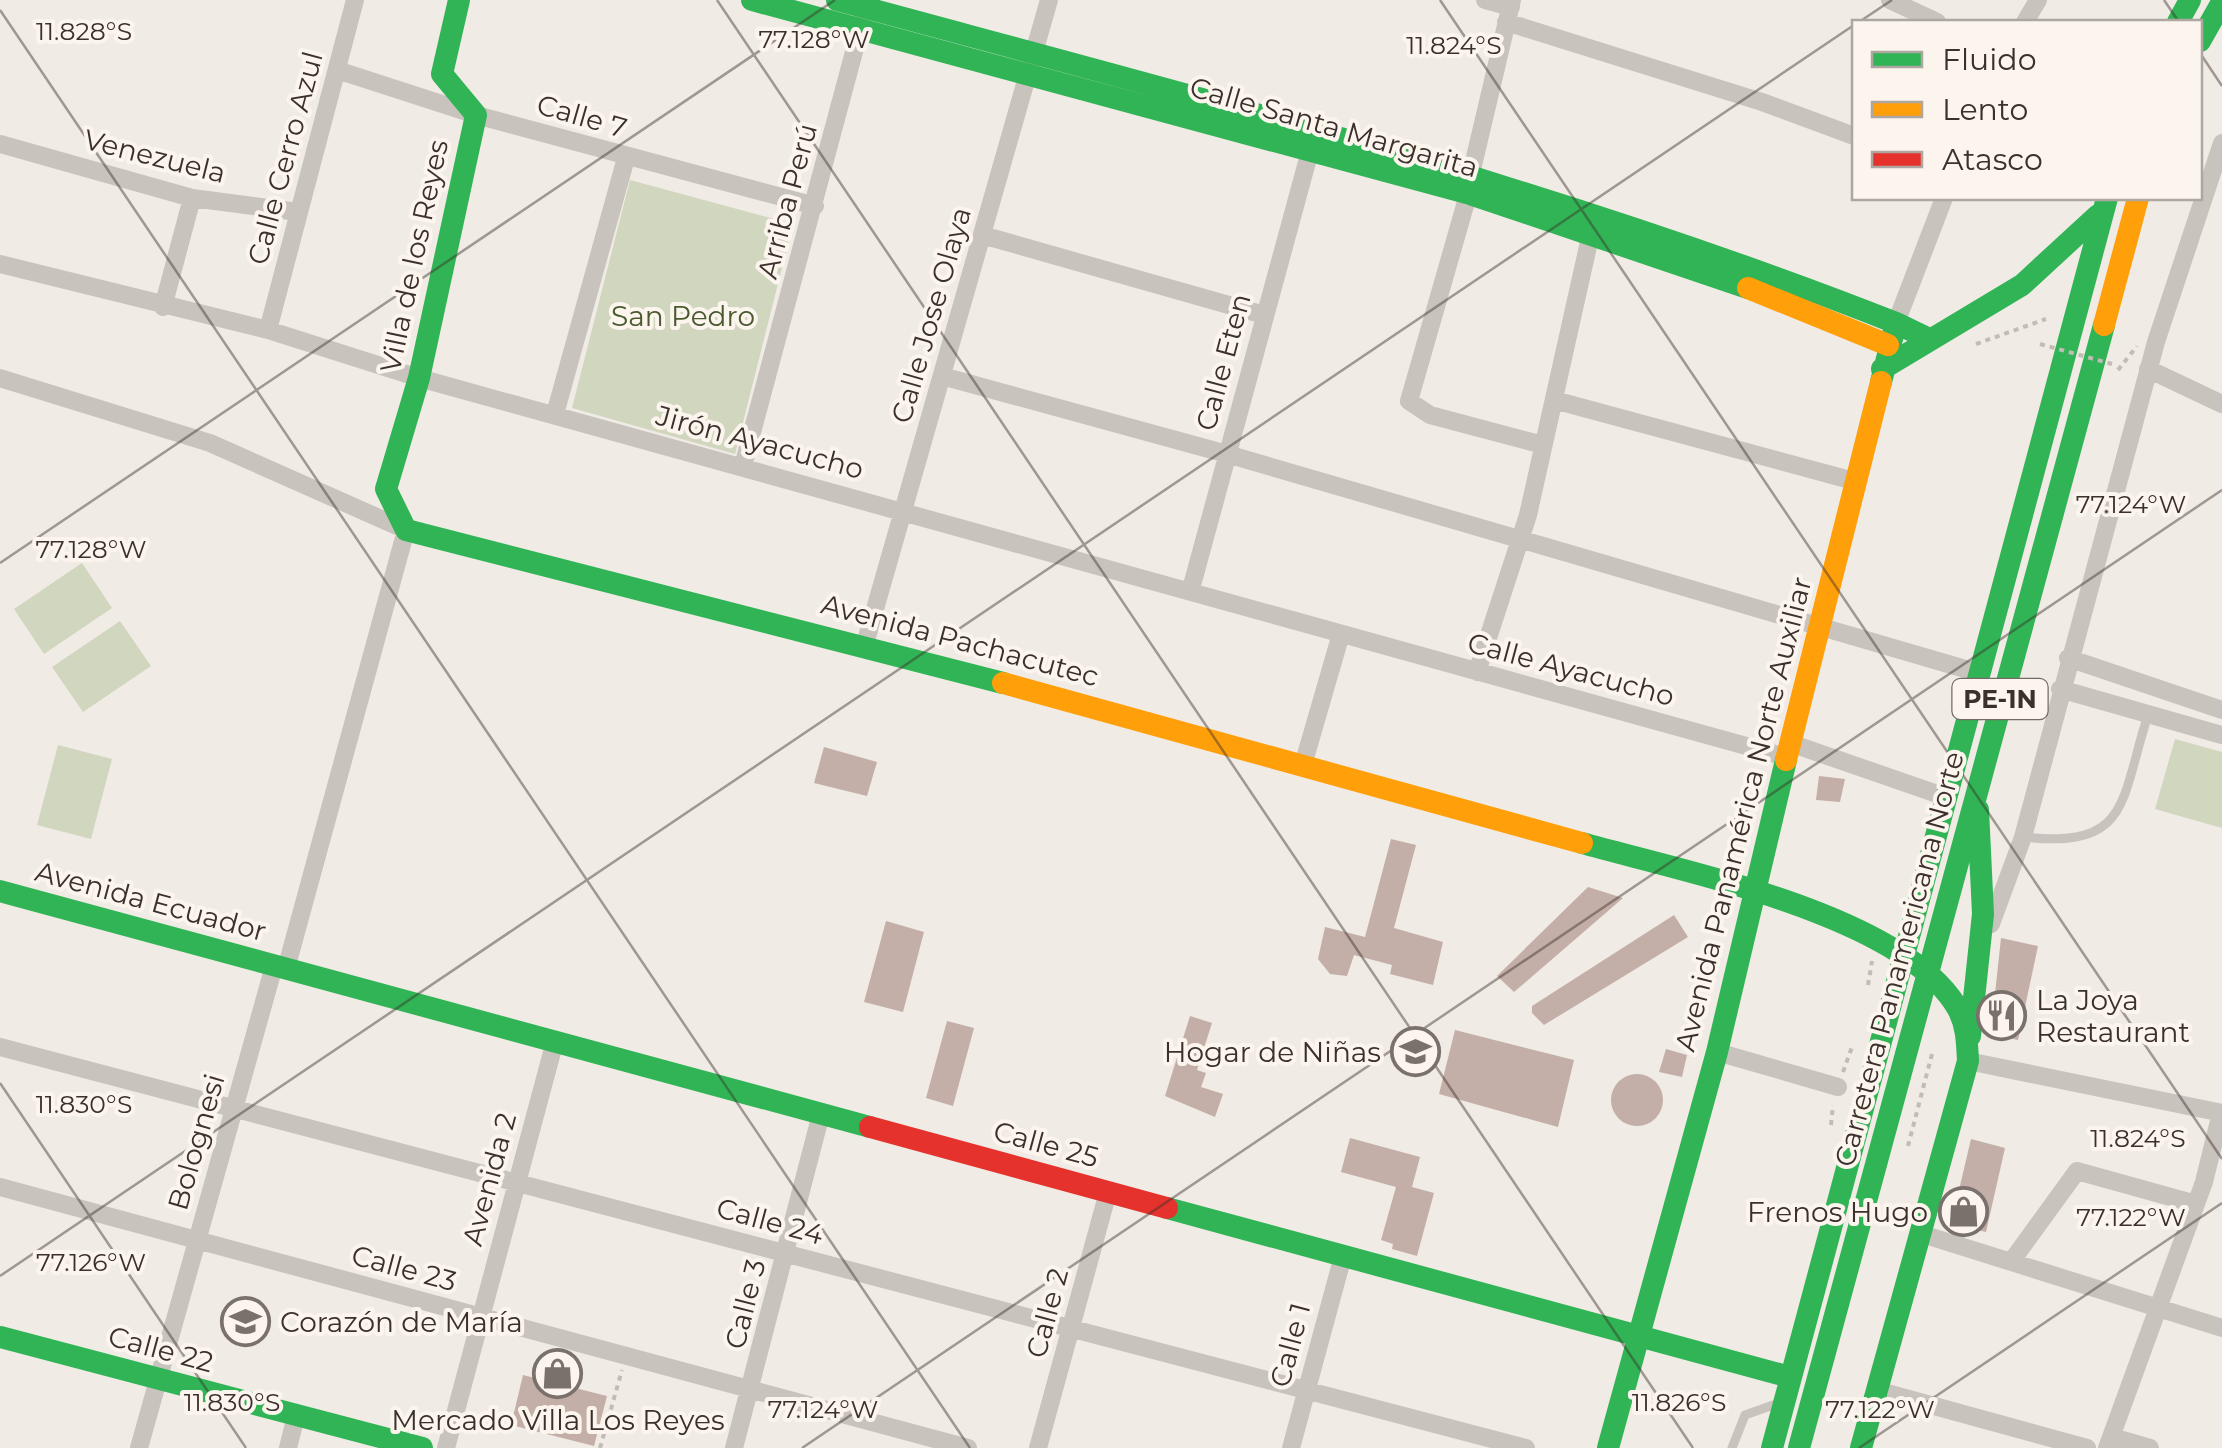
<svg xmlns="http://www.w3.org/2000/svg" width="2222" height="1448" font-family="Montserrat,sans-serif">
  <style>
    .green { fill: #d1d6bf }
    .building { fill: #c3afa7 }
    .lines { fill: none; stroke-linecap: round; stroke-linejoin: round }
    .path { stroke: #c2bbb6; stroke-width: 4; stroke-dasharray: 5 5; stroke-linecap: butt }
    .lane { stroke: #c9c3be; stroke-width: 9 }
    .street { stroke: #c9c3be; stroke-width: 18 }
    .fast { stroke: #30b455; stroke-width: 22 }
    .slow { stroke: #ff9f0a; stroke-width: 22 }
    .jam { stroke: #e5322d; stroke-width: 22 }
    .path-bridge { stroke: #c2bbb6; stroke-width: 4; stroke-dasharray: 5 5; stroke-linecap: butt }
    .ticks { fill: none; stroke: #3b302b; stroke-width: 2.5; stroke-opacity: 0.45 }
    .labels { text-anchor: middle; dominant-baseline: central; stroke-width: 8; stroke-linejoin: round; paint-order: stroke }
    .shield { fill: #fbf5ee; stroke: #756b66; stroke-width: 2.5 }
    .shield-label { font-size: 25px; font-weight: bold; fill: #3b302b }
    .street-label { font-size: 28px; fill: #3b302b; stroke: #fbf5ee }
    .park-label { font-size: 28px; fill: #4a5a2e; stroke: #fbf5ee }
    .poi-label { font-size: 28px; fill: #3b302b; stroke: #fbf5ee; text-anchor: start }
    .ticks-label { font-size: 25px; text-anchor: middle; fill: #3b302b; stroke: #fbf5ee; stroke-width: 8; stroke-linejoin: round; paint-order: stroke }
  </style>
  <rect width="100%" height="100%" fill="#f0ebe5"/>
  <path class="green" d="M 630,180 L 793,224 L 735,454 L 572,408 Z
    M 82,563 L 112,608 L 44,654 L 14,609 Z
    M 120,621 L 151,666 L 83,712 L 52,667 Z
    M 2175,739 L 2222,752 L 2222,828 L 2155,809 Z
    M 58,745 L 112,759 L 91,839 L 37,825 Z"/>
  <path class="building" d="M 824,747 L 877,762 L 867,796 L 814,783 Z
    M 1819,776 L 1845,779 L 1840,802 L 1816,800 Z
    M 1391,839 L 1416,845 L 1394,928 L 1443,942 L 1433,985 L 1390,974 L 1392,965 L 1354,955 L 1347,976 L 1330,974 L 1318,959 L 1325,927 L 1365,937 Z
    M 1588,887 L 1623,898 L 1514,992 L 1497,976 Z
    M 1674,915 L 1688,937 L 1544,1025 L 1532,1013 L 1532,1006 Z
    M 886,921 L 924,932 L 903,1012 L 864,1002 Z
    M 2001,938 L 2038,946 L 2018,1040 L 1994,1035 L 2002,996 L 1995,994 Z
    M 1190,1016 L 1212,1023 L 1197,1070 L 1206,1073 L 1201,1087 L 1223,1094 L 1215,1117 L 1165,1096 Z
    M 947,1021 L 974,1028 L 953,1106 L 926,1098 Z
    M 1455,1030 L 1574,1060 L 1558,1127 L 1439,1094 Z
    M 1666,1049 L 1687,1055 L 1682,1077 L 1659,1072 Z
    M1611 1100a26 26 0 1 1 52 0a26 26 0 1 1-52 0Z
    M 1350,1138 L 1420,1157 L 1412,1187 L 1434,1193 L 1417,1256 L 1392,1249 L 1393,1244 L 1381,1240 L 1396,1187 L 1341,1172 Z
    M 1971,1139 L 2005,1148 L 1986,1232 L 1951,1224 Z
    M 523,1375 L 607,1396 L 594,1446 L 511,1425 Z"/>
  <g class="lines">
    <path class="path" d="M 1976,344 L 2046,319
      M 2118,370 L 2137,346
      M 1868,985 L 1872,961
      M 1843,1072 L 1853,1044
      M 1831,1125 L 1833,1105
      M 1908,1146 L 1932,1054
      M 600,1448 L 622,1370"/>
    <path class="lane" d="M 2023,837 C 2131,849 2120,801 2148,715
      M 1732,1448 L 1745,1415 L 1776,1404"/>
    <path class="street" d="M 1485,0 L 1511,7
      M 1890,0 L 1937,22
      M 1506,22 L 1762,102 L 1854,136
      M 2025,22 L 2038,0
      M 337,70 L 476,115 L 815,206
      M 0,144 L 192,198 L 298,212
      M 1471,174 L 1512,0
      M 1468,195 L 1409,401 L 1430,415 L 1543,445
      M 982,235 L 1264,315
      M 0,264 L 268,330 L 419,378 L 1786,757
      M 163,307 L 192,198
      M 1896,323 L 1944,198
      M 268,330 L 355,0
      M 2148,369 L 2222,404
      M 942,376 L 1227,454 L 1979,673
      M 0,378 L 210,443 L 406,530 L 286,969
      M 1554,400 L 1854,481
      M 555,414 L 626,158
      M 743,466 L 862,22
      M 1191,589 L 1310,151
      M 865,644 L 1049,0
      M 2068,658 L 2222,710
      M 1477,672 L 1528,515 L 1591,233
      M 2060,689 L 2222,735
      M 1790,743 L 1946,797
      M 1303,765 L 1341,634
      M 1991,924 L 2023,837 L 2156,342 L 2222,143
      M 0,1047 L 1526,1448
      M 1717,1052 L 1838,1087
      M 1968,1061 L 2222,1113
      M 0,1187 L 968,1448
      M 1922,1234 L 2222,1328
      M 2011,1262 L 2077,1171 L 2196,1204
      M 1876,1390 L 2087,1448
      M 2112,1437 L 2150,1448
      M 139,1448 L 274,966
      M 288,1448 L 296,1416
      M 446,1448 L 555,1041
      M 734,1448 L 821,1114
      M 1038,1448 L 1108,1192
      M 1291,1448 L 1343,1256
      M 2107,1448 L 2204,1182 L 2221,1113"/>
    <path class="fast" d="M 459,0 L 442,74 L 476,115 L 419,378 L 386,489 L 406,530 L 1003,683
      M 752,0 L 1470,194 L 1748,288
      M 837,0 C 1194,97 1551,187 1896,323 L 1881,382
      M 2178,22 L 2190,0
      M 2200,41 L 2222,2
      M 1896,323 L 1929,339
      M 1882,369 L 2022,285 L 2098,215
      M 1582,843 C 1681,871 1905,915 1958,1009 C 1967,1026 1967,1043 1968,1061 L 1861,1448
      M 0,891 L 870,1127
      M 1970,1036 L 1983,914 L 1978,810
      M 1167,1208 L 1790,1377
      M 0,1337 L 422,1448
      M 1608,1448 L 1717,1052 L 1786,760
      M 1772,1448 L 2107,198
      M 1799,1448 L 2104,325"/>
    <path class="slow" d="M 1748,288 L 1888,345
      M 2104,325 L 2138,198
      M 1003,683 L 1582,843
      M 1786,760 L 1881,382"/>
    <path class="jam" d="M 870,1127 L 1167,1208"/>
    <path class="path-bridge" d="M 2040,344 L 2112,364"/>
  </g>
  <path class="ticks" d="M 717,0 L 1693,1448M 1440,0 L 2222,1159M 2164,0 L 2179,22M 0,10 L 970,1448M 1859,22 L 1892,0M 2200,53 L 2222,86M 0,563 L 835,0M 0,1083 L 246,1448M 0,1276 L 1854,25M 802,1448 L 2222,490M 1859,1448 L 2222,1203"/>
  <defs>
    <symbol id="restaurant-ring" viewBox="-11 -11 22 22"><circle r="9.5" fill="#fbf5ee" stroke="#7a716c" stroke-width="1.5"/><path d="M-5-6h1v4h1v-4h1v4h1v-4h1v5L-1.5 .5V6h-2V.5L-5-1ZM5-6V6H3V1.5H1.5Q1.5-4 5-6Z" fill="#7a716c"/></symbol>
    <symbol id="school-ring" viewBox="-11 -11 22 22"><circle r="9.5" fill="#fbf5ee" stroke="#7a716c" stroke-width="1.5"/><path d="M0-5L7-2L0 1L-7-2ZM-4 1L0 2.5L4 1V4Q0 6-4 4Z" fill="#7a716c"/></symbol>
    <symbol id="shop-ring" viewBox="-11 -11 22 22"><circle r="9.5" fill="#fbf5ee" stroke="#7a716c" stroke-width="1.5"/><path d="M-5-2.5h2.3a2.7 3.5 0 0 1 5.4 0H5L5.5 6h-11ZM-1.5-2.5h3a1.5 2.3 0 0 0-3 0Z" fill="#7a716c"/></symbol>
  </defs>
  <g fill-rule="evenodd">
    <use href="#restaurant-ring" x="1974" y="988" width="55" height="55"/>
    <use href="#school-ring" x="1388" y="1024" width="55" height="55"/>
    <use href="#shop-ring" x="1936" y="1184" width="55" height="55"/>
    <use href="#school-ring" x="218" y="1294" width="55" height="55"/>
    <use href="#shop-ring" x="530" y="1346" width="55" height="55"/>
  </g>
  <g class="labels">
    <rect class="shield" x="1952.5" y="679" width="95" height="40" rx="8"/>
    <g class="shield-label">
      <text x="2000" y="699">PE-1N</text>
    </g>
    <g class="street-label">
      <text transform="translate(582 116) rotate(16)">Calle 7</text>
      <text transform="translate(1334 127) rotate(16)">Calle Santa Margarita</text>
      <text transform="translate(155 156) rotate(14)">Venezuela</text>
      <text transform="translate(285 158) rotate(-75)">Calle Cerro Azul</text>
      <text transform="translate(787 201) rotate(-75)">Arriba Perú</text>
      <text transform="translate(414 256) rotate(-78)">Villa de los Reyes</text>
      <text transform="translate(931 315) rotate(-74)">Calle Jose Olaya</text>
      <text transform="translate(1223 362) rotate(-75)">Calle Eten</text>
      <text transform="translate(760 442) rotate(15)">Jirón Ayacucho</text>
      <text transform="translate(960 640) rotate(15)">Avenida Pachacutec</text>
      <text transform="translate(1571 669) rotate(15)">Calle Ayacucho</text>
      <text transform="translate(1743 814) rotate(-76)">Avenida Panamérica Norte Auxiliar</text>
      <text transform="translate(151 901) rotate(15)">Avenida Ecuador</text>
      <text transform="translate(1899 959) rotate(-75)">Carretera Panamericana Norte</text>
      <text transform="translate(196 1142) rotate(-74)">Bolognesi</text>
      <text transform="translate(1046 1144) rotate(15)">Calle 25</text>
      <text transform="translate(489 1179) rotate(-75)">Avenida 2</text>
      <text transform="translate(770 1221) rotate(15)">Calle 24</text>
      <text transform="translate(404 1268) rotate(15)">Calle 23</text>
      <text transform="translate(745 1304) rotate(-76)">Calle 3</text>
      <text transform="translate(1047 1313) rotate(-75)">Calle 2</text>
      <text transform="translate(1290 1345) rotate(-75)">Calle 1</text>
      <text transform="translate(161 1349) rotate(15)">Calle 22</text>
    </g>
    <g class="park-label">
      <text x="683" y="316">San Pedro</text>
    </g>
    <g class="poi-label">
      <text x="2036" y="1000">La Joya<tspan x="2036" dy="32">Restaurant</tspan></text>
      <text x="1381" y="1052" text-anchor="end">Hogar de Niñas</text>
      <text x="1928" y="1212" text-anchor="end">Frenos Hugo</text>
      <text x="280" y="1322">Corazón de María</text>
      <text x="558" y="1420" text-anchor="middle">Mercado Villa Los Reyes</text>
    </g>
  </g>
  <g class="ticks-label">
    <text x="84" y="40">11.828°S</text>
    <text x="814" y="48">77.128°W</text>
    <text x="1454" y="54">11.824°S</text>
    <text x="2131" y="513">77.124°W</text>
    <text x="91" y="558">77.128°W</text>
    <text x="84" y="1113">11.830°S</text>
    <text x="2138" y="1147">11.824°S</text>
    <text x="2131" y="1226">77.122°W</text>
    <text x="91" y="1271">77.126°W</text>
    <text x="232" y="1411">11.830°S</text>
    <text x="1679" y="1411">11.826°S</text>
    <text x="823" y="1418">77.124°W</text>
    <text x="1880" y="1418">77.122°W</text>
  </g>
  <rect x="1852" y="20" width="350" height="180" fill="#fbf5ee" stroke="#aea6a0" stroke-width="2.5"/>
  <rect x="1872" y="52" width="50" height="15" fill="#30b455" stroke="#aea6a0" stroke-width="2.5"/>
  <text x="1942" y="70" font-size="30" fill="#3b302b">Fluido</text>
  <rect x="1872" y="102" width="50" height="15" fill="#ff9f0a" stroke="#aea6a0" stroke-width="2.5"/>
  <text x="1942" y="120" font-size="30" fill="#3b302b">Lento</text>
  <rect x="1872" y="152" width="50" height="15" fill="#e5322d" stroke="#aea6a0" stroke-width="2.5"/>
  <text x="1942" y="170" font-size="30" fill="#3b302b">Atasco</text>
</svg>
